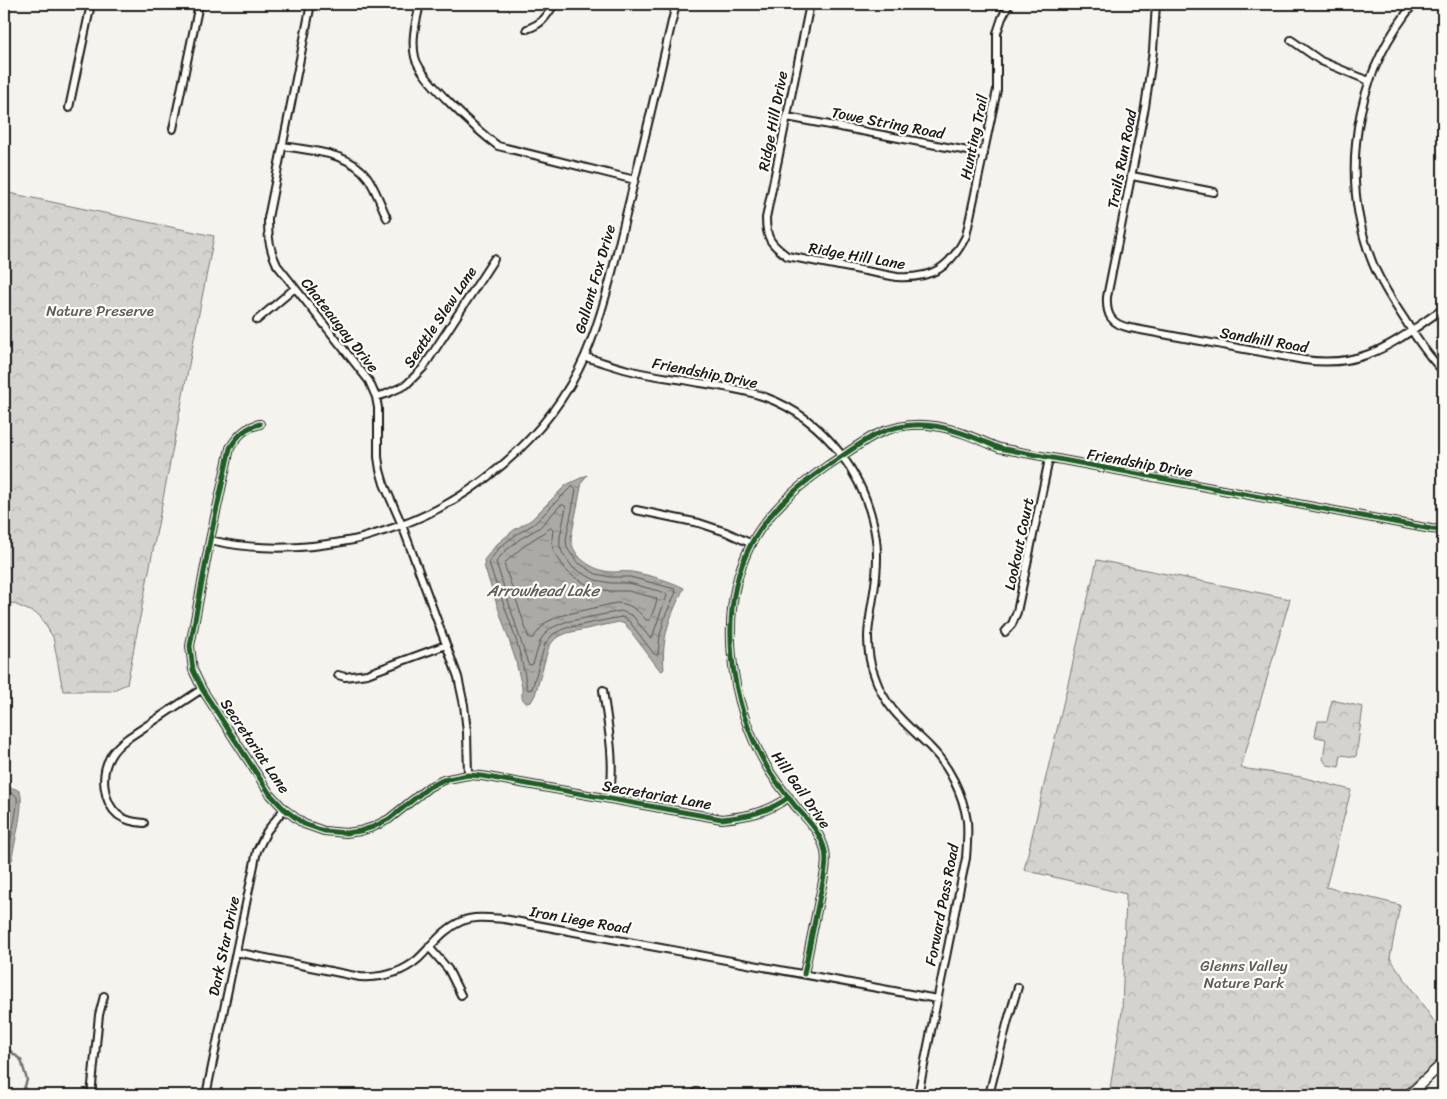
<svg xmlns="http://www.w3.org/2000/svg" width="1447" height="1099" font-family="Sriracha,sans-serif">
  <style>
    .forest { fill: url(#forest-crowns); stroke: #787876 }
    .water { fill: url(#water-ripples); stroke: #72716f }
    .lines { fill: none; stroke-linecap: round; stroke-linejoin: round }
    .shore { stroke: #555553; stroke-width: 1 }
    .stream { stroke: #72716f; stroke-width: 2.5 }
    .minor-casing { stroke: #1c1c1c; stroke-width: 10 }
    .secondary-casing { stroke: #1c1c1c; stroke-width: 12 }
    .minor { stroke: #fdfcf7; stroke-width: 6 }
    .secondary { stroke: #fdfcf7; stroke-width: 9 }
    .cycleway-casing { stroke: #fdfcf7; stroke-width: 8 }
    .cycleway { stroke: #1b5e20; stroke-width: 5 }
    .labels { text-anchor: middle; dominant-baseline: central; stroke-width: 4.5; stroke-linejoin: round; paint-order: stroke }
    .street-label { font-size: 15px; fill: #1c1c1c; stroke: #fdfcf7 }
    .park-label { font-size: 15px; fill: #5c5c5b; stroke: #fdfcf7 }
    .water-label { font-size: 16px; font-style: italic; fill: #5c5c5a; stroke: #fdfcf7 }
  </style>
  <defs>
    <pattern id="forest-crowns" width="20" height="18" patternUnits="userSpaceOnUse" patternTransform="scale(1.25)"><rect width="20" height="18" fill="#d4d3cf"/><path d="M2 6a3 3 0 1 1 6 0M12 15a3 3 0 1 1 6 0" fill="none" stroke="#b5b5b1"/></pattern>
    <pattern id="water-ripples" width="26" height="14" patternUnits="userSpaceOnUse" patternTransform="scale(1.25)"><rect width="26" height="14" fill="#abaaa6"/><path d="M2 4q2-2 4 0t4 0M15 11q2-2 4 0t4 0" fill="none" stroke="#8a8a86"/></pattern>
  </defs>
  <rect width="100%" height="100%" fill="#f4f3ee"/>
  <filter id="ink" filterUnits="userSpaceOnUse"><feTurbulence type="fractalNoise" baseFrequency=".02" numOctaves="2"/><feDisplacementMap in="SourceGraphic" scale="10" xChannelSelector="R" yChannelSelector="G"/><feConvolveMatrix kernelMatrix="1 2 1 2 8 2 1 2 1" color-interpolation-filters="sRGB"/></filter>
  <g filter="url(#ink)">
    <path class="forest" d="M 4,192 L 214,236 L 127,684 L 111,691 L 63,691 L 53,637 L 39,615 L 12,603 L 4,605 Z
      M 1097,560 L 1290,599 L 1241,768 L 1301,777 L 1351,790 L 1326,887 L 1400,905 L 1390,958 L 1443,1034 L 1443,1056 L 1399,1095 L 1109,1095 L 1122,1011 L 1126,894 L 1024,870 Z
      M 1332,700 L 1363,707 L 1356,757 L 1341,755 L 1339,767 L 1327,765 L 1323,759 L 1326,739 L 1316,737 L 1315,735 L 1318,721 L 1327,721 Z"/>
    <path class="water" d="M 587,475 L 582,482 L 571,538 C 572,558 594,571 612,572 C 619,572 625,571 632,572 C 649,575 668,580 684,588 C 670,616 661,638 664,669 L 662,671 L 659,669 L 625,624 L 619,622 L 567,633 L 556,638 L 549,646 L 535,695 L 531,702 L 526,703 L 522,698 L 522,687 L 515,658 L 485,569 L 484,560 L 497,544 L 514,530 L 531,520 L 566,485 Z
      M 4,788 C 8,788 15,787 19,791 C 26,798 14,846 12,857 L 13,859 L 12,859 L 7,872 L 4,877 Z"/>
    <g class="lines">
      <path class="shore" d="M 573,487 L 576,490 L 566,539 L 567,548 L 577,562 L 596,574 L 611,577 L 630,577 L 675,589 L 676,592 L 665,616 L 660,635 L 658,655 L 654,654 L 629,621 L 621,617 L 566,628 L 553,634 L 545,644 L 532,689 L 529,690 L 527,689 C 522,647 504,607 490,567 L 489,561 L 500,547 L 517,534 L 534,524 L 569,489 Z
        M 561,505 L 564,505 L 566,507 L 560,537 L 560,547 L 562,552 L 573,568 L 595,580 L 611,583 L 629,583 L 666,593 L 667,596 L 660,614 L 652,638 L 649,637 L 633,616 L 621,611 L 565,622 L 549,629 L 541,639 L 533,664 L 530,665 L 528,664 L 496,562 L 504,552 L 520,539 L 539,528 Z
        M 551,528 L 553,530 L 552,539 L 554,552 L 566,570 L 571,575 L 593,588 L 610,591 L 628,591 L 656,598 L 657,601 L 650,620 L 646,620 C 638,610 630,603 616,603 L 559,616 L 545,623 L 533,638 L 529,638 L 504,564 L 510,558 L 525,545 Z
        M 4,793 L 14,794 C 15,795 16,796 17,797 C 19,806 7,857 4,868"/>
      <path class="stream" d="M 4,1046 L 21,1060 L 27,1080 L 22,1095"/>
      <defs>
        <path id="minor" d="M 311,4 L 268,218 C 268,237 269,248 277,265 L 369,381 L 376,397 L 378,408 L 378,457 L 380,470 L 384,484 L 402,525 L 458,677 L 464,705 L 467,732 L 468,775
          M 420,4 C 416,22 411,39 415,57 C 420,79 479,132 498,146 L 635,180
          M 810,4 L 766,218 C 766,239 771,244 787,256 L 897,277 C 932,279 950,268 966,236 L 997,90 L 997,33 L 1002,18 L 1009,4
          M 1156,4 L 1153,51 L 1145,107 L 1107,297 C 1106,315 1111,324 1130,328 L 1304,360 C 1326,363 1348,362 1369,354 C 1396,344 1420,324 1443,309
          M 1414,4 C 1407,11 1402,20 1396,28 C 1351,97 1342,187 1373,264 C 1381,283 1393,302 1405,320 C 1416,338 1428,356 1443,371
          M 527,29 C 541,24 545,19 553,6 L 553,4
          M 1291,40 L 1321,61 L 1369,81
          M 69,108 L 91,4
          M 787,117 L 984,154
          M 173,129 L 199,4
          M 283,146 C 311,151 350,152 368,178 C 376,190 381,205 387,218
          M 1132,176 L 1214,192
          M 257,320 L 295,288
          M 585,357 C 599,361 613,366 628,370 C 650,376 673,378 695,382 C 718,386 743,389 765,397 C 825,419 867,476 876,539 C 879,563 875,587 871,610 C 870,619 868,628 868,637 C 868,650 870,665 875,677 C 886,710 908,725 930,747 C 949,766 963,794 967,821 C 968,833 967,846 966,858 L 918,1095
          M 376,397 L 386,394 L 406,385 L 423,368 L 494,259
          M 260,424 C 246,427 238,435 230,448 L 210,540 L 190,646 L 193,670 L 202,689 L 270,794 L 284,809 L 304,824 L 324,831 L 346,833 L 360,831 L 373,827 L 389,819 L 429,787 L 443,780 L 468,775 L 482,776 L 722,819 C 748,816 767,813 789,797
          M 636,510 L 699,523 L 726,532 L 752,544
          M 210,540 C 256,551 307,549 353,540 C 363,538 374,534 384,531 C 469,505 549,438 585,356 C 606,307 616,254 629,203 C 645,137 661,70 676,4
          M 1005,632 L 1012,624 L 1017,612 L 1049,459
          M 4,660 L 6,660
          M 338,675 L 345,677 L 367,674 L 446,645
          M 603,690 C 608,726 616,763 609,799
          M 144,823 C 135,822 126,821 118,815 C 103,802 100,774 110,757 C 114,749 121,743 128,738 L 202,689
          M 429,947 L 448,969 L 461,995
          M 236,952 L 360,977 C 381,978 402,973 418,959 C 432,946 443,929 462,921 C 475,916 489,918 504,919 L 937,999
          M 804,974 C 809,949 814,924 819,900 C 822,884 828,866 825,851 C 821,833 808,820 796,807 C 786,794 775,781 767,767 C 730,703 716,612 751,544 C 768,512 798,486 827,466 C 843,456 858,444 875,435 C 920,413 957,430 999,448 L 1431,529 L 1443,530
          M 696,1092 L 712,1095
          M 91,1095 L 99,1015 L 104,996
          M 206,1095 L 257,851 L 267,831 L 284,809
          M 989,1095 L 1008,1020 L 1018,987"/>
        <path id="secondary" d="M 1409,1095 L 1443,1063"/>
      </defs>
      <use href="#minor" class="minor-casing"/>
      <use href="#secondary" class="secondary-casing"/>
      <use href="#minor" class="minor"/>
      <use href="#secondary" class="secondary"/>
      <defs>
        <path id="cycleway" d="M 260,424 C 246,427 238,435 230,448 L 210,540 L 190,646 L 193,670 L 202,689 L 270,794 L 284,809 L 304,824 L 324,831 L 346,833 L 360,831 L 373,827 L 389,819 L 429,787 L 443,780 L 468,775 L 482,776 L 722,819 C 748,816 767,813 789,797
          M 804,974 C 809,949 814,924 819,900 C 822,884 828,866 825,851 C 821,833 808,820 796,807 C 786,794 775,781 767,767 C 730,703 716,612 751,544 C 768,512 798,486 827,466 C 843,456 858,444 875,435 C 920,413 957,430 999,448 L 1431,529 L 1443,530"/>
      </defs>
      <use href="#cycleway" class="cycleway-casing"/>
      <use href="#cycleway" class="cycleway"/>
    </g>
  </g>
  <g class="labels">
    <g class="street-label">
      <text transform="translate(773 121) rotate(-79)">Ridge Hill Drive</text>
      <text transform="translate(888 123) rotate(11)">Towe String Road</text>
      <text transform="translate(974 137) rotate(-78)">Hunting Trail</text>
      <text transform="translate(1122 159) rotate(-79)">Trails Run Road</text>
      <text transform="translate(857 256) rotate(10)">Ridge Hill Lane</text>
      <text transform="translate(595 279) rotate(-74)">Gallant Fox Drive</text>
      <text transform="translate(440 317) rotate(-56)">Seattle Slew Lane</text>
      <text transform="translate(340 325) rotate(52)">Chateaugay Drive</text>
      <text transform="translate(1264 340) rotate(10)">Sandhill Road</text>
      <text transform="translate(705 373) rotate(11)">Friendship Drive</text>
      <text transform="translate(1140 463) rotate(10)">Friendship Drive</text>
      <text transform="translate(1019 544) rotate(-78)">Lookout Court</text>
      <text transform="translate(255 746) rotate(56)">Secretariat Lane</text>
      <text transform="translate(801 790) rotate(55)">Hill Gail Drive</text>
      <text transform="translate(657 795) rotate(10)">Secretariat Lane</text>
      <text transform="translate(942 905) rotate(-79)">Forward Pass Road</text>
      <text transform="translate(580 920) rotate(10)">Iron Liege Road</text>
      <text transform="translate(224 946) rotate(-78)">Dark Star Drive</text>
    </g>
    <g class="park-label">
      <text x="100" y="311">Nature Preserve</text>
      <text x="1244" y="966">Glenns Valley<tspan x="1244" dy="17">Nature Park</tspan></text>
    </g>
    <g class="water-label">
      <text x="543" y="590">Arrowhead Lake</text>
    </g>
  </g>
  <rect width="1447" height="1099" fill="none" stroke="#fdfcf7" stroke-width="20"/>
  <rect x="10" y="10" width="1427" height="1079" fill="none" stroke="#1c1c1c" stroke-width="2" filter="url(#ink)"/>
</svg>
